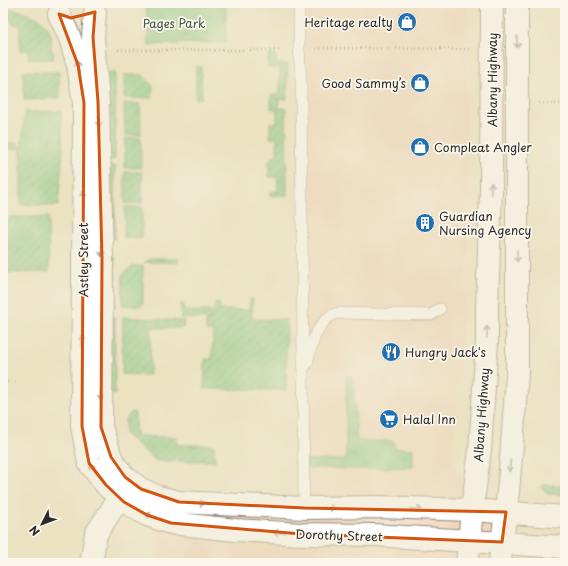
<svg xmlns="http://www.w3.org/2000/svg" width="568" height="566" font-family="'Playpen Sans',sans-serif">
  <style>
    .built { fill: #f1d5bd }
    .grass { fill: url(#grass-tufts); stroke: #557a58 }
    .garden { fill: url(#garden-furrows); stroke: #557a58 }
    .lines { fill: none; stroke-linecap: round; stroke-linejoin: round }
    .lane-casing { stroke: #8b8676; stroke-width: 12 }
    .street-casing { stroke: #8b8676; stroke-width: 24 }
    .secondary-casing { stroke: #8b8676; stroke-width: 24 }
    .highway-casing { stroke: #8b8676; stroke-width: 24 }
    .path { stroke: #8b8676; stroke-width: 2.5; stroke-dasharray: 1 3; stroke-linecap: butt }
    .lane { stroke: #fff; stroke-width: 11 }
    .street { stroke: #fff; stroke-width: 22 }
    .secondary { stroke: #fff; stroke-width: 22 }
    .highway { stroke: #fff; stroke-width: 22 }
    .oneway { stroke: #a0a0a0 }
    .marked { fill: none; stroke: #d5540f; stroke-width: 3; stroke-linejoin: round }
    .labels { text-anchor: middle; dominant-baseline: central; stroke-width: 3.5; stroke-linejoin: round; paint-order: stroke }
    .poi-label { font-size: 12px; fill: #2b2b2b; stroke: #fbf7ec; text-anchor: start }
    .park-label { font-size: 12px; fill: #445a46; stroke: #fbf7ec }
    .street-label { font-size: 12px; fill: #2b2b2b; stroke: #fbf7ec }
  </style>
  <defs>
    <pattern id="grass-tufts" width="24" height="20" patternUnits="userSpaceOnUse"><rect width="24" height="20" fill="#7fc885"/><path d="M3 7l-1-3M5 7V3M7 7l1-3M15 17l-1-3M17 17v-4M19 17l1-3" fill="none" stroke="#68a36d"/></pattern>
    <pattern id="garden-furrows" width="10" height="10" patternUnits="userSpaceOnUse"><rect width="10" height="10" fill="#7fc885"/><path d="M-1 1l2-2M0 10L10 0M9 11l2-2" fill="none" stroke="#68a36d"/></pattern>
  </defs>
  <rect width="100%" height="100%" fill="#fbf7ec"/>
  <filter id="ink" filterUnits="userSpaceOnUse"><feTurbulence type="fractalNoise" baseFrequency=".025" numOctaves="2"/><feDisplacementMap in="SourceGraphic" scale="8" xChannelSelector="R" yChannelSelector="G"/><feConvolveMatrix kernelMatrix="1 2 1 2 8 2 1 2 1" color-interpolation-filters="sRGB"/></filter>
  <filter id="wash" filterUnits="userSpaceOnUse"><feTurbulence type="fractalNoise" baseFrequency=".012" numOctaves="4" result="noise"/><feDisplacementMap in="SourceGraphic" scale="16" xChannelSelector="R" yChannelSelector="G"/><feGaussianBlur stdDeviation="0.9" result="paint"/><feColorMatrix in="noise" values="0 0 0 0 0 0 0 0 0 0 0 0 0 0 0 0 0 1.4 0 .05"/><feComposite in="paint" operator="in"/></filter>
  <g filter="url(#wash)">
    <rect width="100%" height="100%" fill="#ebe2c2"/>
    <path class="built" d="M 303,3 L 466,3 L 468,254 L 452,462 L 501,542 L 565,550 L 565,563 L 158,563 L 158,497 L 303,508 Z"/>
    <path class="grass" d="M 146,3 L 226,3 L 226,42 L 148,45 Z
      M 115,72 L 115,159 L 108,160 L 104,74 Z
      M 108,166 L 115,166 L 115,239 L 108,240 Z
      M 109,257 L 115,257 L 115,306 L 112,307 Z
      M 115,317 L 115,395 L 106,393 L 111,318 Z
      M 346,375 L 353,377 L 357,441 L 394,441 L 395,448 L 413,449 L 413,467 L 362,469 L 307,468 L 306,460 L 346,460 Z"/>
    <path class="garden" d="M 3,5 L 8,9 L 21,11 L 40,19 L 48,27 L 51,36 L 51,49 L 54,54 L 53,59 L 29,59 L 28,49 L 20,51 L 20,25 L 12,24 C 10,16 3,14 3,5 Z
      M 269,54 L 276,54 L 276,64 L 288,64 L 287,99 L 276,99 L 279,100 L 279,108 L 286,108 L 287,195 L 270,196 L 270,192 L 278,191 L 277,177 L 269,177 L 269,161 L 271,160 L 272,157 L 277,157 L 277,138 L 270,138 L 270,123 L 277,123 L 277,109 L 271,109 L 271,95 L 280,95 L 280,68 L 268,68 Z
      M 196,67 L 201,67 L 202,98 L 196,99 Z
      M 23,71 L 59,72 L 60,98 L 24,100 Z
      M 124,75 L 143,75 L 153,87 L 152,98 L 124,98 Z
      M 124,103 L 140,104 L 141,135 L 125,135 Z
      M 61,111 L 63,149 L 58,206 L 21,204 L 21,151 L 25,112 Z
      M 125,138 L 141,138 L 141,168 L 125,168 Z
      M 3,143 L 18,143 L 19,149 L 3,150 Z
      M 125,172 L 142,172 L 142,203 L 125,203 Z
      M 125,207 L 142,207 L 142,238 L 124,238 Z
      M 10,217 L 48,217 L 49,272 L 3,273 L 3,226 Z
      M 149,259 L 178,259 L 178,263 L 144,262 Z
      M 133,266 L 143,266 L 143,304 L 141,306 L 122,305 L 123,274 Z
      M 250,299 L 253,299 L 252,319 L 287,320 L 286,390 L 204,389 L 205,359 L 212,359 L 213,331 L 206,331 L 206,321 L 213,319 L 181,318 L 181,303 L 183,304 L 184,311 L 215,311 L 215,303 L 220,304 L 220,310 L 249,310 Z
      M 123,317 L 184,321 L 183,328 L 151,328 L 150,375 L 122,374 Z
      M 132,412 L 135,413 L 136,436 L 177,437 L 177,445 L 214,445 L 215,461 L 156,461 L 125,434 L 125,419 Z
      M 543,485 L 565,485 L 565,495 L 548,494 L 541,487 Z"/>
  </g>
  <g filter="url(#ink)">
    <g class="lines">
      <defs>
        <path id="lane" d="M 299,3 L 299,49 L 301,82 L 304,508
          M 307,364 C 312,344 316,320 337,313 L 431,315 L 440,309"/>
        <path id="street" d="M 95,12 L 93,37 L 98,102 L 102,259 L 101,427 L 111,457 L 115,465 L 125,477
          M 59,14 L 70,38 L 78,65 L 84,103 L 82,426 L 89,463 L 106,485 L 119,498 L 96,534 L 91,563"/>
        <path id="secondary" d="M 125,477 L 141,489 L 158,497 L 179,502 L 304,508 L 377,507 L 472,510 L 565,517
          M 119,498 L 147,515 L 171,523 L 235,530 L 302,534 L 374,535 L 565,547"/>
        <path id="highway" d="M 467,563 L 472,510 L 480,450 L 487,341 L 487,308 L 491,189 L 492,3
          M 500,563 C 501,546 504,529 506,511 C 511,466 514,420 517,374 L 517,3"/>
      </defs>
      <use href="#lane" class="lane-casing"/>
      <use href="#street" class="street-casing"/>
      <use href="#secondary" class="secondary-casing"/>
      <use href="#highway" class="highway-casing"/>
      <path class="path" d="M 316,48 L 469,49
        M 118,50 L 282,50
        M 539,103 L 565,104
        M 3,382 L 17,382
        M 297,563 L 297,557"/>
      <use href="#lane" class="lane"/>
      <use href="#street" class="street"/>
      <use href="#secondary" class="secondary"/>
      <use href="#highway" class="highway"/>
    </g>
    <defs><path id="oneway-shaft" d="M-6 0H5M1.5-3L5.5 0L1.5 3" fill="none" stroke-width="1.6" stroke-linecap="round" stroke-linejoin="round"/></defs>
    <g class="oneway">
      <use href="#oneway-shaft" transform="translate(517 42) rotate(90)"/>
      <use href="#oneway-shaft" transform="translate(78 67) rotate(-101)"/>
      <use href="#oneway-shaft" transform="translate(99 121) rotate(88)"/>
      <use href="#oneway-shaft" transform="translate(491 188) rotate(-89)"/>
      <use href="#oneway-shaft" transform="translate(83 197) rotate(-90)"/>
      <use href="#oneway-shaft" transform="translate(102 251) rotate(89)"/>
      <use href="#oneway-shaft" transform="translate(517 256) rotate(90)"/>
      <use href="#oneway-shaft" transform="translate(487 332) rotate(-91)"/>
      <use href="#oneway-shaft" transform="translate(82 341) rotate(-89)"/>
      <use href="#oneway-shaft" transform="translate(101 395) rotate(90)"/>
      <use href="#oneway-shaft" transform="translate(510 466) rotate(95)"/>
      <use href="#oneway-shaft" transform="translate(93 469) rotate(-127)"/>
      <use href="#oneway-shaft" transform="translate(199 503) rotate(3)"/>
      <use href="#oneway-shaft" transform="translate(329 508) rotate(-1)"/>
      <use href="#oneway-shaft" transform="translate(416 509) rotate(2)"/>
      <use href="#oneway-shaft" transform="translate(151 516) rotate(-159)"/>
      <use href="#oneway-shaft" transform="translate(279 533) rotate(-177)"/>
    </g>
  </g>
  <path d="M0 0H568V566H0ZM 95,12 L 93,37 L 98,102 L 102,259 L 101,427 L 111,457 L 125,477 L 141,489 L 179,502 L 304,508 L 506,512 L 502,542 L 302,534 L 171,523 L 147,515 L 124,502 L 106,485 L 89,463 L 82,426 L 84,103 L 78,65 L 59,14 L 71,18 Z" fill="#ebe2c2" fill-opacity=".55" fill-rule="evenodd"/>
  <path class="marked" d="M 95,12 L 93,37 L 98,102 L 102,259 L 101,427 L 111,457 L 125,477 L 141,489 L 179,502 L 304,508 L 506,512 L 502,542 L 302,534 L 171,523 L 147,515 L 124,502 L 106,485 L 89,463 L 82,426 L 84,103 L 78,65 L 59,14 L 71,18 Z"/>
  <defs>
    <symbol id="shop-disc" viewBox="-11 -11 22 22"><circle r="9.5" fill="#1f6fb2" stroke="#fbf7ec"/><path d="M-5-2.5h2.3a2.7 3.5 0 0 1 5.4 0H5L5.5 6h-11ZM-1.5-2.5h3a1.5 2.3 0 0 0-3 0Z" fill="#fff"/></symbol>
    <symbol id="building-disc" viewBox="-11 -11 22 22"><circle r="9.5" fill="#1f6fb2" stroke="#fbf7ec"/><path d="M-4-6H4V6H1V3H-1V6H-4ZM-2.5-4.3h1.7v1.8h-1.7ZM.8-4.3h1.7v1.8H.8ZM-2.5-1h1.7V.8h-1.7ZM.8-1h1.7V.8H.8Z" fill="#fff"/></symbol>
    <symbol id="restaurant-disc" viewBox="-11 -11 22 22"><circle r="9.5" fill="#1f6fb2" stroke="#fbf7ec"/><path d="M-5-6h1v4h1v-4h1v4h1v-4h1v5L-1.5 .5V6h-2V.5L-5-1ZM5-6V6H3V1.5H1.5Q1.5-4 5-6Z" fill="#fff"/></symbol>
    <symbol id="supermarket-disc" viewBox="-11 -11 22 22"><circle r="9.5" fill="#1f6fb2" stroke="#fbf7ec"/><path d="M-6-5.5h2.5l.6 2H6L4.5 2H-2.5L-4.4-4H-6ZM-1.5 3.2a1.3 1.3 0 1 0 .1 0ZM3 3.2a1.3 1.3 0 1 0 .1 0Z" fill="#fff"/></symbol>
  </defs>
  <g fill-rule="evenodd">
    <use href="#shop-disc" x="396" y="11" width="22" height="22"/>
    <use href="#shop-disc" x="409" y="72" width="22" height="22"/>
    <use href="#shop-disc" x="409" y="136" width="22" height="22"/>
    <use href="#building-disc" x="414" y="212" width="22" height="22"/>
    <use href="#restaurant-disc" x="380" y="341" width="22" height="22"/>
    <use href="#supermarket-disc" x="378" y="408" width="22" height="22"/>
  </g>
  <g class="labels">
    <g class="poi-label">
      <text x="393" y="22" text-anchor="end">Heritage realty</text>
      <text x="406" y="83" text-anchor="end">Good Sammy’s</text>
      <text x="434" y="147">Compleat Angler</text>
      <text x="439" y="216">Guardian<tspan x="439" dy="14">Nursing Agency</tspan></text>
      <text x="405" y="352">Hungry Jack's</text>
      <text x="403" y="419">Halal Inn</text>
    </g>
    <g class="park-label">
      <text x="174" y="23">Pages Park</text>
    </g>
    <g class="street-label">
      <text transform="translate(492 80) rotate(-90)">Albany Highway</text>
      <text transform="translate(83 260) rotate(-90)">Astley Street</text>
      <text transform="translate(481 415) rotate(-86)">Albany Highway</text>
      <text transform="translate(339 535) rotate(2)">Dorothy Street</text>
    </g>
  </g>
  <rect width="568" height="566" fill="none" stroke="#fbf7ec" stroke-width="16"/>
  <g transform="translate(42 524) rotate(228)" stroke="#fbf7ec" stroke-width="3" paint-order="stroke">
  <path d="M0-3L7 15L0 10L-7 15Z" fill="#2b2b2b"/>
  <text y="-6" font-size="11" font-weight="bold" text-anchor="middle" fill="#2b2b2b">N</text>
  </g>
</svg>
